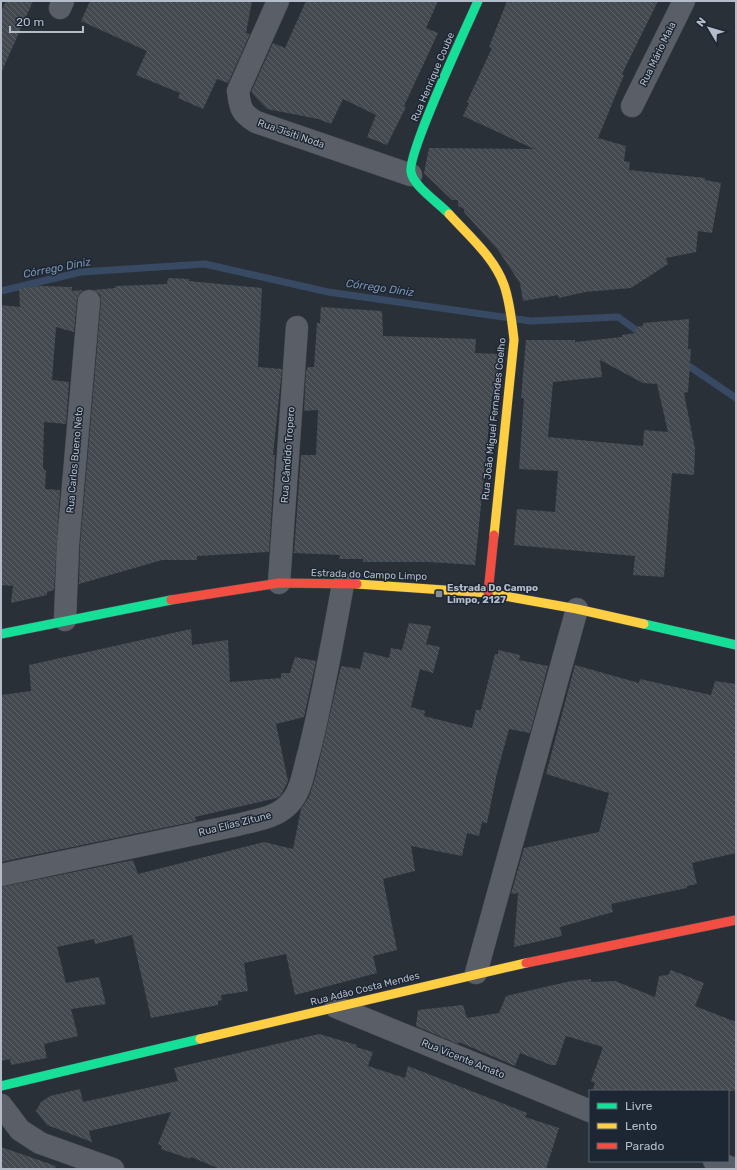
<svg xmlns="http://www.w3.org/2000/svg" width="737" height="1170" font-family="Rubik,sans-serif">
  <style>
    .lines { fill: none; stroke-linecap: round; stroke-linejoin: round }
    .stream { stroke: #384963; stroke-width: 7 }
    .building { fill: url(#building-back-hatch); fill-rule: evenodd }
    .street-casing { stroke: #484c53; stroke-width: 23 }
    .fast-casing { stroke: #484c53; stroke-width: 10 }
    .slow-casing { stroke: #484c53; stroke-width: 10 }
    .jam-casing { stroke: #484c53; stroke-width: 10 }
    .street { stroke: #5a5e66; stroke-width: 22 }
    .fast { stroke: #16e098; stroke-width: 9 }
    .slow { stroke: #ffcf43; stroke-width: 9 }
    .jam { stroke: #f24e42; stroke-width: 9 }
    .poi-dot { fill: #848b96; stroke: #1d2633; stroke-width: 1.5 }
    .labels { text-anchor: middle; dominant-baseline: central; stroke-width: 3; stroke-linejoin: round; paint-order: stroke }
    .street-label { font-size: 10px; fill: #b4bcc9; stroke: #1d2633 }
    .poi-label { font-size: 10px; font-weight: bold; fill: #b4bcc9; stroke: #1d2633; text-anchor: start }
    .water-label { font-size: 11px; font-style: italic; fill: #7c92b1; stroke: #1d2633 }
  </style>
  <defs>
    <pattern id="building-back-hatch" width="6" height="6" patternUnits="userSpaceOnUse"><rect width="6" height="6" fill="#444950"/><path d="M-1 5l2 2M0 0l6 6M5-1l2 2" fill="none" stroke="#5d6168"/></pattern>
  </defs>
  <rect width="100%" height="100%" fill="#2a3038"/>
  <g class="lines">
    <path class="stream" d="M 1,291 L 81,272 L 205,264 L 328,292 L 531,321 L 618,317 L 643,335
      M 683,362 L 736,398"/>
  </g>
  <path class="building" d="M 6,1 L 33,1 L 1,73 L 1,12 Z
    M 90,1 L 252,1 L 246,33 L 250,34 L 228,83 L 217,79 L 203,109 L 178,98 L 180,93 L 136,75 L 147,51 L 81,21 Z
    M 306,1 L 438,1 L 426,28 L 438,33 L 404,106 L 406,107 L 387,145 L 367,137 L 376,115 L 343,99 L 331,124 L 318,119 L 267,109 L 251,92 L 273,43 L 285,48 Z
    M 507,1 L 658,1 L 622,74 L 624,75 L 598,138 L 626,146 L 624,161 L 630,162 L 629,170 L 705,178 L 705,180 L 721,183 L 712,233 L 698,231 L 696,252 L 666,258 L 668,264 L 631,288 L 585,292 L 559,298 L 558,295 L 523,301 L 520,283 L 498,250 L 464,212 L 464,209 L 458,206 L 458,200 L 452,200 L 424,173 L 429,148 L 534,149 L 463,116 L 469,103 L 467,102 L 492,48 L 489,47 Z
    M 168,278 L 189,279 L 189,281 L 262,288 L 258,367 L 282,369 L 273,455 L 275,455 L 269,552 L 197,556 L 197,560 L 162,560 L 79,584 L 80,545 L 101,302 L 100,295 L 93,290 L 115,288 L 116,286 L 167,284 Z
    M 40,286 L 72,287 L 72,291 L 83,290 L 79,294 L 77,300 L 74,332 L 56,327 L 52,380 L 69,382 L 66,424 L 44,422 L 43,467 L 44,470 L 46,471 L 45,489 L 60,490 L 54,590 L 47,592 L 47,595 L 11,603 L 13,586 L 1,585 L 1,305 L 20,307 L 19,289 Z
    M 321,307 L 382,311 L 383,336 L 476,339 L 475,353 L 500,354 L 496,396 L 492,395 L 475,565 L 429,562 L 363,562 L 363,559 L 339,559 L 340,555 L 294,553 L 301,455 L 316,455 L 318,410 L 304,411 L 306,371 L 308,367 L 314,367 L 317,323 L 320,323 Z
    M 689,319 L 688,349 L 691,349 L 688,392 L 684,393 L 695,449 L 694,475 L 672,473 L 664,577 L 633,575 L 635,556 L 514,545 L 517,509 L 555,512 L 558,471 L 519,469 L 524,398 L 521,398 L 526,340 L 575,340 L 575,342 L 622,337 L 622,335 L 636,333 L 635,327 L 643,326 L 643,323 ZM 600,360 L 643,383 L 657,384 L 668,432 L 644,430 L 643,446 L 548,437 L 553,382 L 602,377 Z
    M 409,623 L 431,626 L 426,644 L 440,647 L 433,673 L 420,669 L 411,707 L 425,711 L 424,716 L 472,728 L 476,710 L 481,710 L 495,654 L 498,654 L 498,650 L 520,655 L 519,660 L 548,666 L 530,733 L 509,729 L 497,773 L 487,823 L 482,822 L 479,836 L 467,833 L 462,856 L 411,846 L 415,871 L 383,879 L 397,950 L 373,956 L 377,973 L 295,995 L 286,954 L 244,963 L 248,991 L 221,995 L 222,1000 L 218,1001 L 218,1005 L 151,1018 L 132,935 L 95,944 L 94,939 L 57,947 L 66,983 L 99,977 L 106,1004 L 71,1009 L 78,1036 L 44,1044 L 47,1058 L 11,1065 L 10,1059 L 1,1061 L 1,887 L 133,860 L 138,874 L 264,842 L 293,849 L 301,809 L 309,797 L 316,775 L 341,666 L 360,669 L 364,652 L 389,658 L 391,648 L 402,650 Z
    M 191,629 L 192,645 L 228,640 L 230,682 L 281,678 L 281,673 L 290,673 L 295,657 L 316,661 L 304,717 L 276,724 L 288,781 L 281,795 L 277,798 L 268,800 L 195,817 L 196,821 L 1,862 L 1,695 L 31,691 L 29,665 Z
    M 575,665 L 639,683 L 640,679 L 711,695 L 715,681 L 736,684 L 736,853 L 692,863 L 697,884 L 687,886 L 687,888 L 611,904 L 613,912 L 560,927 L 562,936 L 514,947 L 518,893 L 511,894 L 524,848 L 599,832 L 609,793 L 546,774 Z
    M 671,970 L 704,983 L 695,1006 L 736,1022 L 736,1091 L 592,1091 L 595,1083 L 591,1081 L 603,1047 L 566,1036 L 556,1065 L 551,1065 L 520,1053 L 515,1066 L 459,1042 L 458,1044 L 416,1026 L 418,1010 L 463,1005 L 467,1018 L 499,1013 L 506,996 L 571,981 L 591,979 L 591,982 L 615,981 L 655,997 L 659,976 L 668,975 Z
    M 319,1034 L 357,1045 L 356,1047 L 373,1052 L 368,1066 L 405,1078 L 408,1066 L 527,1113 L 525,1117 L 559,1128 L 546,1169 L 220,1169 L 191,1157 L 190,1159 L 161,1149 L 162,1146 L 158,1144 L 171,1112 L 89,1131 L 92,1142 L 47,1125 L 36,1111 L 41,1102 L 50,1096 L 80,1089 L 83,1102 L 178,1081 L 174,1068 Z
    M 1,1147 L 56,1166 L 55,1169 L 1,1169 Z"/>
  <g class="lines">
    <defs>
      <path id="street" d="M 278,1 L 238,91 C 240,108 241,113 256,122 L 411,175
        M 60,8 L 63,1
        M 632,106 L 684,1
        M 279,583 L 297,327
        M 65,620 L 68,544 L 89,301
        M 1,875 L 237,825 C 256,820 277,818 290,803 C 302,790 304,768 309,752 C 323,696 333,640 343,584
        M 476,973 L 577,609
        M 336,1007 L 590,1111
        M 1,1105 L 20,1130 L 40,1143 L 113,1169
        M 714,1161 L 734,1169"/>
      <path id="fast" d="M 449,214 C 439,203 413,186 411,172 C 407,154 467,26 478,1
        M 644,624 L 736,645
        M 1,634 L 171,600
        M 1,1086 L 200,1039"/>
      <path id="slow" d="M 449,214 C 468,235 494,257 504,285 C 510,302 512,322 514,340 L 494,535
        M 357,584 L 488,593 L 577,609 L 644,624
        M 200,1039 L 526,963"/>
      <path id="jam" d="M 488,593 L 494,535
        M 171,600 L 279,583 L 357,584
        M 526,963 L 736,920"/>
    </defs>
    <use href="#street" class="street-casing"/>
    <use href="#fast" class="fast-casing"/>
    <use href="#slow" class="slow-casing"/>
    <use href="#jam" class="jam-casing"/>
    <use href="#street" class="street"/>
    <use href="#fast" class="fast"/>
    <use href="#slow" class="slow"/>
    <use href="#jam" class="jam"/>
  </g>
  <rect class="poi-dot" x="435" y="590" width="8" height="8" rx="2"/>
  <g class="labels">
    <g class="street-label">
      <text transform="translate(658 54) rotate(-64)">Rua Mário Maia</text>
      <text transform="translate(433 77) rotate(-67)">Rua Henrique Coube</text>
      <text transform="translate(291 134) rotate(19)">Rua Jisiti Noda</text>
      <text transform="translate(494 419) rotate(-84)">Rua João Miguel Fernandes Coelho</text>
      <text transform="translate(288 455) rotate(-86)">Rua Cândido Tropero</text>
      <text transform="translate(75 460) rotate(-85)">Rua Carlos Bueno Neto</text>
      <text transform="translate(369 575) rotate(2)">Estrada do Campo Limpo</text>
      <text transform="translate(235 824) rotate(-14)">Rua Elias Zitune</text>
      <text transform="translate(365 989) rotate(-14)">Rua Adão Costa Mendes</text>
      <text transform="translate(463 1059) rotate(22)">Rua Vicente Amato</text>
    </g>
    <g class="poi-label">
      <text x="447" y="588">Estrada Do Campo<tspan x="447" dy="12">Limpo, 2127</tspan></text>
    </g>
    <g class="water-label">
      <text transform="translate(57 268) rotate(-11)">Córrego Diniz</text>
      <text transform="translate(380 288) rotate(8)">Córrego Diniz</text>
    </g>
  </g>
  <rect width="737" height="1170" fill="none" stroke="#b4bcc9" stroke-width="4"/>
  <rect x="589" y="1090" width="140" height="72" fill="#1d2633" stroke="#59626f"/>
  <rect x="597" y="1103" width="20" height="6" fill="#16e098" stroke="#59626f"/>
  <text x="625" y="1110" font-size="12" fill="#b4bcc9">Livre</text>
  <rect x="597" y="1123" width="20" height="6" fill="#ffcf43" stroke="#59626f"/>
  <text x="625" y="1130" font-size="12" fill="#b4bcc9">Lento</text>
  <rect x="597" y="1143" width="20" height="6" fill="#f24e42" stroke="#59626f"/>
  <text x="625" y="1150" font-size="12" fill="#b4bcc9">Parado</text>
  <g transform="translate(709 28) rotate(308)" stroke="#1d2633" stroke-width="3" paint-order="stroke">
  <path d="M0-3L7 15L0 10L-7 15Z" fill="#b4bcc9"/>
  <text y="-6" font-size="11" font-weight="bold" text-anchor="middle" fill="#b4bcc9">N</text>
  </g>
  <path d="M10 26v6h73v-6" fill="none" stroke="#b4bcc9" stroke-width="2"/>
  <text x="16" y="26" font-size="12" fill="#b4bcc9" stroke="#1d2633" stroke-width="3" paint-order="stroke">20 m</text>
</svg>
